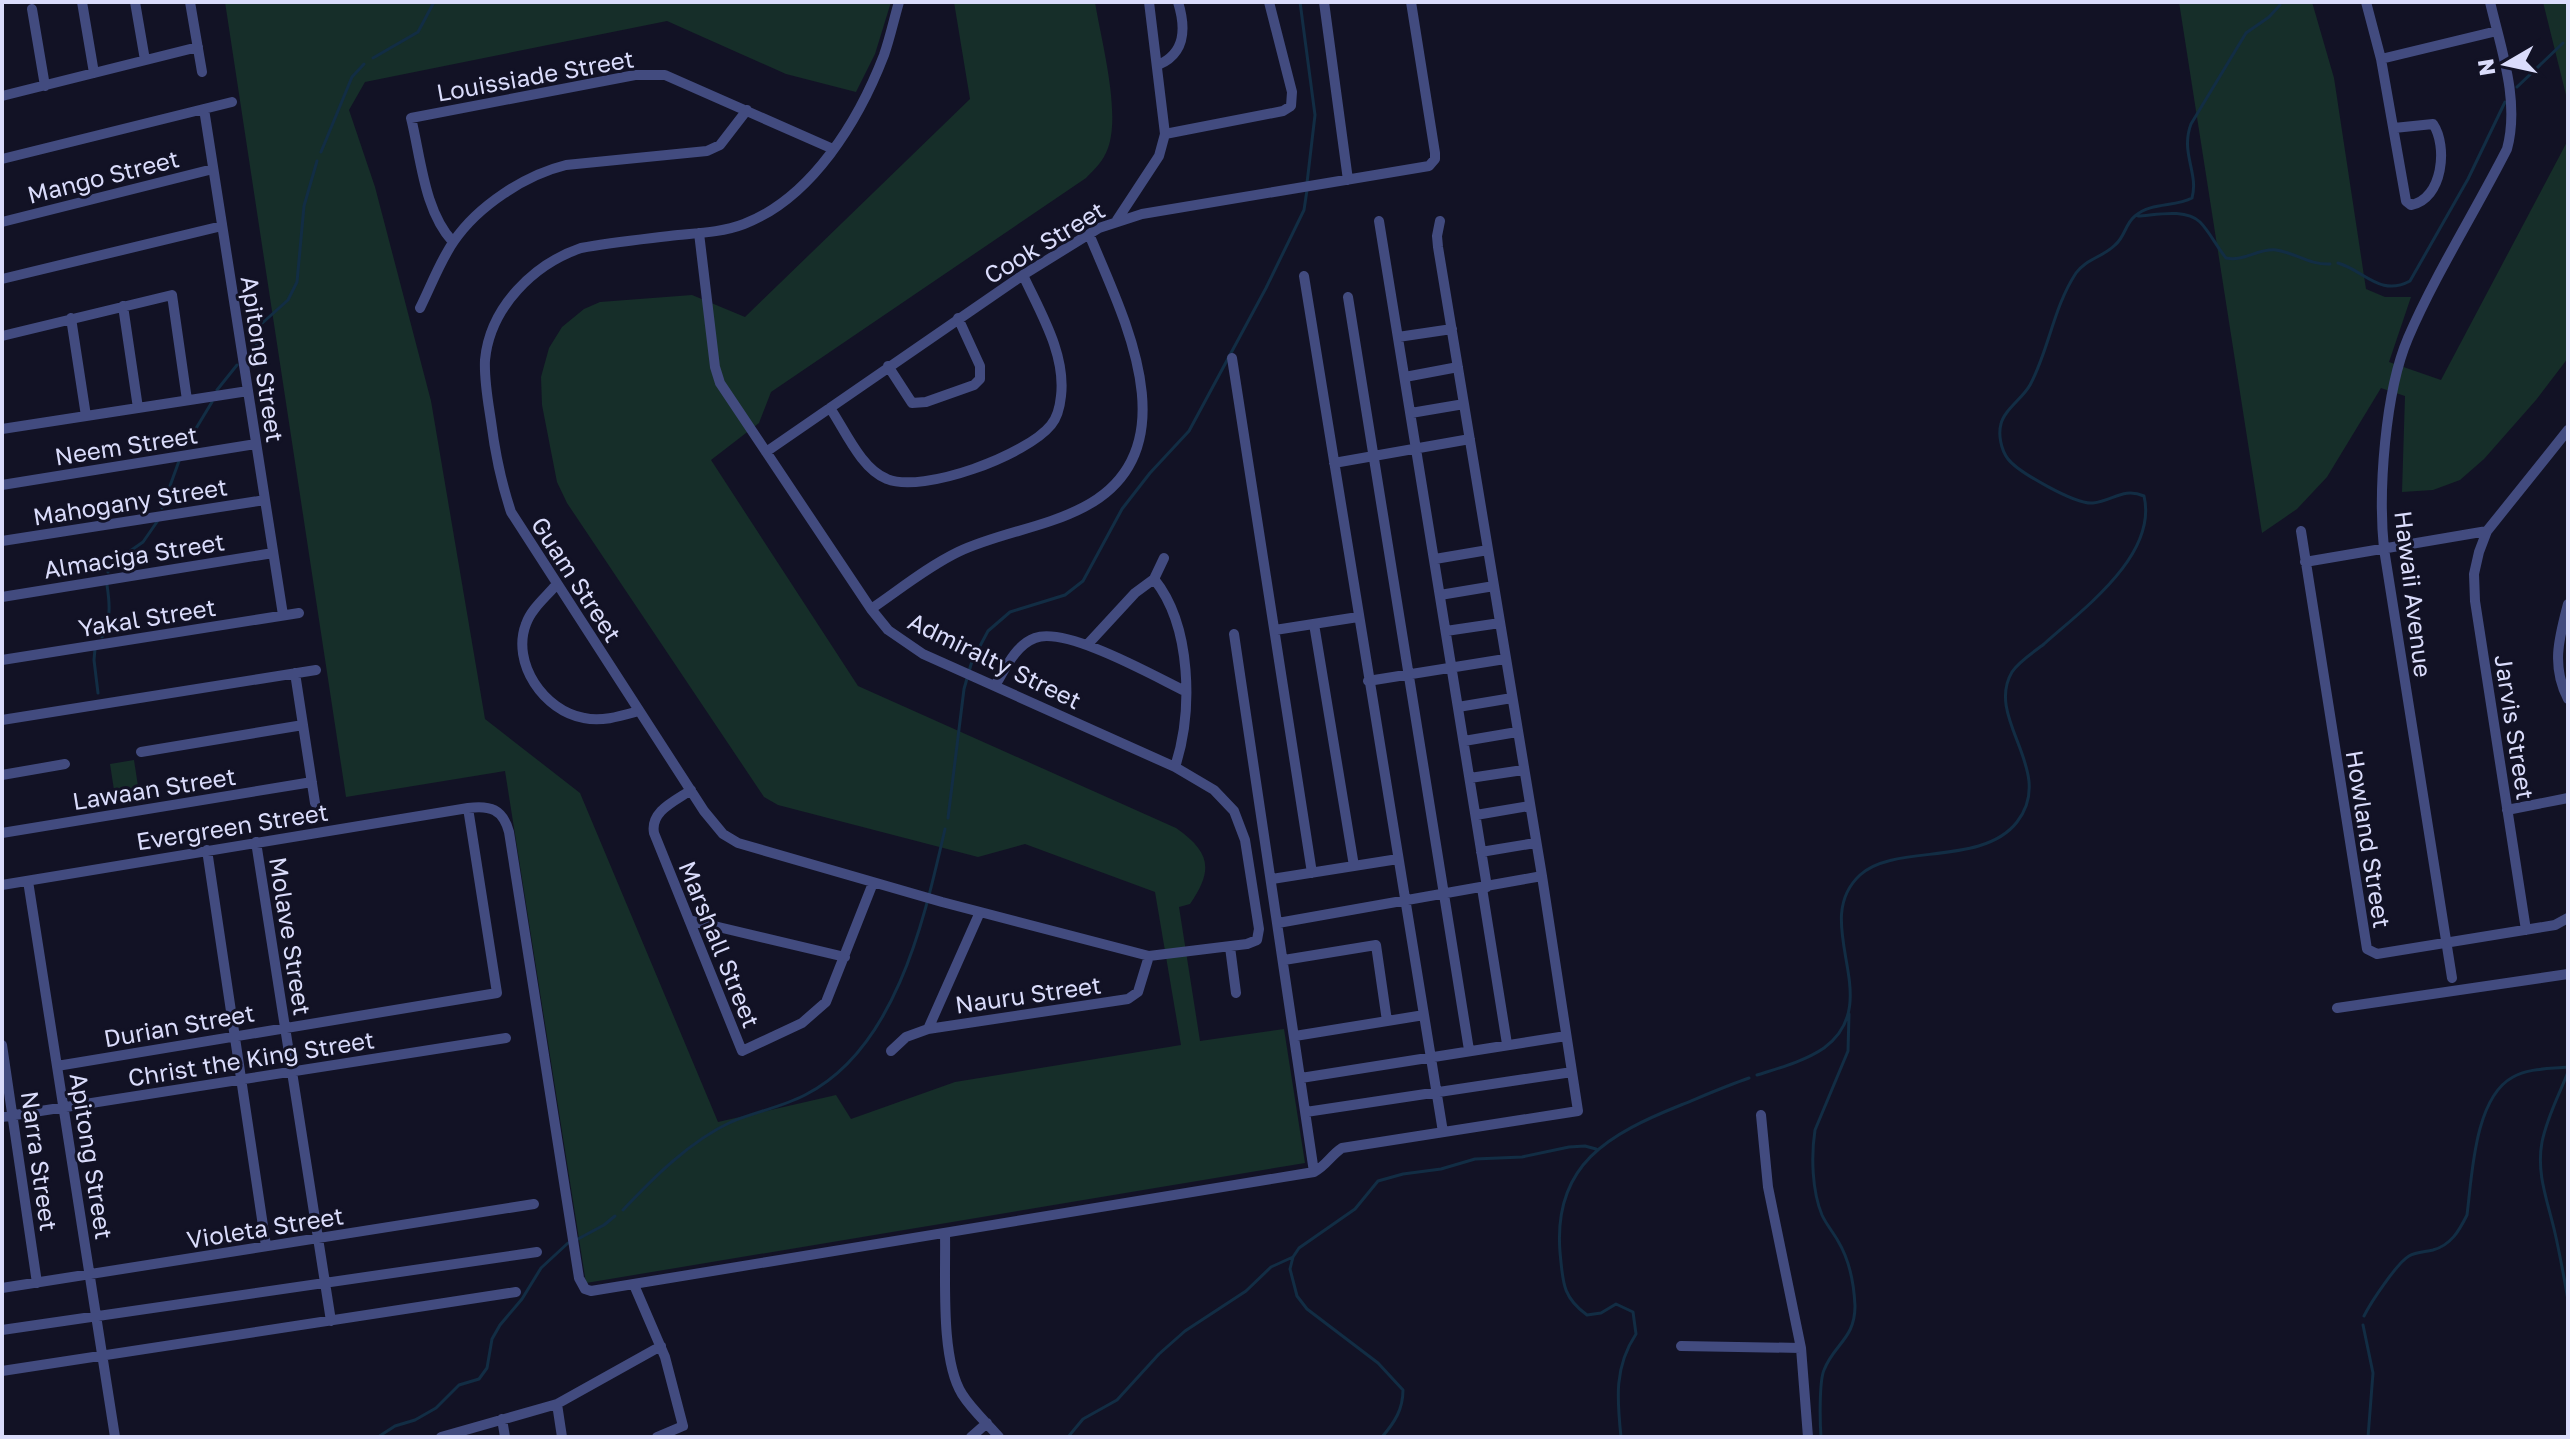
<svg xmlns="http://www.w3.org/2000/svg" width="2570" height="1439" font-family="'Golos Text',sans-serif">
  <style>
    .green { fill: #162e29 }
    .lines { fill: none; stroke-linecap: round; stroke-linejoin: round }
    .stream { stroke: #122d44; stroke-width: 3 }
    .minor { stroke: #424b7f; stroke-width: 10 }
    .labels { text-anchor: middle; dominant-baseline: central; stroke-width: 6; stroke-linejoin: round; paint-order: stroke }
    .street-label { font-size: 24px; fill: #dadcfb; stroke: #121225 }
  </style>
  <rect width="100%" height="100%" fill="#121225"/>
  <path class="green" d="M 225,2 L 891,2 L 875,54 L 856,92 L 786,74 L 667,21 L 365,82 L 349,110 L 375,187 L 431,401 L 485,719 L 580,793 L 718,1122 L 836,1095 L 851,1119 L 955,1082 L 1181,1045 L 1155,892 L 1025,844 L 978,857 L 778,805 L 764,797 L 567,503 L 557,482 L 542,405 L 541,377 L 549,348 L 562,327 L 584,309 L 600,302 L 692,295 L 745,317 L 970,99 L 954,2 L 1095,2 C 1101,40 1121,112 1108,148 C 1104,160 1095,169 1086,178 L 771,392 L 759,423 L 711,460 L 858,686 L 1176,828 C 1210,852 1214,869 1190,904 L 1179,907 L 1200,1041 L 1284,1029 L 1305,1163 L 586,1283 L 505,771 L 346,797 Z
    M 2179,2 L 2312,2 L 2334,78 L 2366,289 L 2385,297 L 2411,297 L 2389,362 L 2441,380 L 2568,140 L 2568,358 L 2536,400 L 2484,459 L 2460,480 L 2433,490 L 2402,492 L 2405,396 L 2381,388 L 2327,477 L 2297,509 L 2262,533 Z
    M 2543,2 L 2568,2 L 2568,103 Z
    M 134,760 L 140,799 L 116,803 L 110,764 Z"/>
  <g class="lines">
    <path class="stream" d="M 1300,2 L 1315,115 L 1307,183
      M 373,58 L 418,32 L 434,2
      M 2517,87 L 2563,43
      M 321,152 L 352,77 L 364,64
      M 2138,216 C 2156,215 2185,208 2200,222 C 2209,231 2217,247 2226,258 C 2244,262 2258,248 2276,250 C 2296,253 2309,265 2330,264
      M 2338,263 C 2365,271 2380,297 2410,281 L 2468,179 L 2505,102
      M 246,359 L 256,348 L 259,326 L 288,300 L 297,282 L 304,206 L 317,161
      M 217,390 L 237,365
      M 186,445 L 212,402
      M 162,508 L 179,461
      M 108,572 L 110,565 L 143,542 L 159,519
      M 102,637 C 111,618 110,605 107,585
      M 95,649 L 94,660 L 98,693
      M 948,818 L 964,689 L 972,661 L 988,631 L 1010,612 L 1065,595 L 1083,581 L 1122,509 L 1150,473 L 1189,431 L 1266,288 L 1304,210 L 1307,190
      M 2568,1072 C 2559,1095 2547,1117 2542,1142 C 2536,1174 2548,1202 2555,1233 C 2560,1255 2564,1277 2568,1300
      M 1757,1075 C 1779,1068 1805,1061 1824,1048 C 1888,1001 1808,923 1860,875 C 1894,843 1982,867 2017,822 C 2057,771 1984,719 2012,672 C 2019,661 2034,652 2044,644 C 2083,609 2158,555 2144,496 C 2123,487 2113,501 2093,503 C 2076,505 2018,472 2008,459 C 2001,450 1998,434 2001,424 C 2004,410 2023,398 2030,385 C 2049,350 2053,308 2076,273 C 2086,259 2103,257 2115,245 C 2125,237 2125,224 2135,216 C 2151,202 2175,207 2192,198 C 2199,173 2180,153 2191,124 L 2246,33 L 2269,17 L 2280,5
      M 623,1210 C 653,1178 690,1141 731,1122 C 755,1112 782,1107 805,1095 C 896,1049 924,920 945,829
      M 578,1239 L 604,1225 L 615,1216
      M 2364,1316 C 2371,1302 2397,1263 2409,1256 C 2416,1252 2425,1252 2433,1250 C 2451,1245 2459,1231 2467,1215 C 2472,1177 2474,1098 2513,1077 C 2528,1068 2551,1069 2568,1067
      M 2363,1325 L 2373,1373 L 2368,1437
      M 378,1437 L 395,1426 L 415,1420 L 436,1408 L 459,1385 L 479,1379 L 487,1368 L 492,1339 L 500,1325 L 522,1299 L 541,1268 L 568,1243
      M 1068,1437 L 1083,1419 L 1117,1400 L 1159,1354 L 1185,1331 L 1246,1291 L 1271,1267 L 1293,1257
      M 1382,1437 C 1395,1422 1403,1409 1403,1390 L 1378,1363 L 1307,1309 L 1297,1296 L 1290,1269 L 1293,1257 L 1299,1248 L 1355,1209 L 1378,1181 L 1403,1174 L 1441,1169 L 1475,1159 L 1522,1157 L 1569,1147 L 1585,1146 L 1596,1149
      M 1621,1437 C 1617,1399 1614,1367 1636,1334 L 1633,1312 L 1616,1304 L 1601,1313 L 1587,1315 C 1562,1297 1563,1282 1560,1252 C 1553,1164 1609,1134 1681,1105 C 1703,1096 1726,1086 1749,1078
      M 1821,1437 C 1820,1423 1819,1382 1824,1370 C 1834,1344 1855,1339 1855,1306 C 1854,1283 1850,1261 1838,1241 C 1833,1232 1826,1224 1822,1215 C 1812,1191 1811,1156 1815,1130 L 1848,1051 L 1849,1014"/>
    <path class="minor" d="M 82,2 L 94,73
      M 135,2 L 145,60
      M 190,2 L 202,72
      M 1324,2 L 1348,180
      M 2366,2 L 2381,59 L 2406,201 L 2411,205 C 2443,199 2448,146 2433,124 L 2394,128
      M 32,9 L 45,86
      M 2381,59 L 2497,31
      M 1158,65 C 1186,53 1186,28 1178,2
      M 2,96 L 198,47
      M 204,109 L 283,615
      M 1165,134 L 1283,111 L 1291,106 L 1292,92 L 1269,2
      M 2,159 L 232,102
      M 1117,220 L 1159,156 L 1165,134 L 1149,2
      M 1379,221 L 1487,887
      M 2,222 L 213,169
      M 699,233 L 715,367 L 720,383 L 871,609 L 888,630 L 923,654 L 1175,767 L 1214,790 L 1234,811 L 1245,840 L 1259,929 L 1257,940 L 1247,944 L 1149,956 L 942,902 L 738,843 L 723,834 L 704,811 L 511,512 C 501,482 495,453 491,421 C 488,401 484,380 485,360 C 490,307 534,264 581,248 C 613,242 646,239 678,235 C 700,233 723,232 744,224 C 812,198 859,120 884,55 C 890,38 894,19 899,2
      M 453,242 C 424,211 421,158 411,118 L 635,75 L 665,75 L 833,149
      M 1304,276 L 1443,1132
      M 2,279 L 222,226
      M 1348,297 L 1469,1050
      M 123,306 L 138,408
      M 420,308 C 431,286 440,261 454,241 C 478,206 525,175 566,165 L 707,151 L 720,145 L 747,110
      M 71,318 L 86,416
      M 2,336 L 172,295 L 187,400
      M 1398,337 L 1452,329
      M 1232,358 L 1312,873
      M 888,366 L 912,403 L 926,402 L 974,385 L 980,379 L 980,366 L 958,318
      M 1405,377 L 1458,367
      M 830,408 C 845,430 861,469 887,479 C 923,494 1027,455 1051,425 C 1057,418 1060,406 1061,396 C 1066,354 1040,312 1023,275
      M 1411,413 L 1464,404
      M 2,429 L 248,391
      M 766,452 L 1023,275 L 1099,228 L 1142,214 L 1429,166 L 1435,159 L 1435,153 L 1411,2
      M 1334,463 L 1470,439
      M 2,485 L 256,444
      M 2301,531 L 2367,949 L 2377,954 L 2555,925 L 2568,918
      M 2,541 L 265,500
      M 1435,559 L 1488,550
      M 2305,562 L 2487,531
      M 1154,579 C 1192,626 1193,712 1175,767
      M 556,585 C 546,597 531,609 526,624 C 511,663 544,711 584,718 C 602,722 621,716 639,711
      M 1440,595 L 1494,586
      M 2,597 L 273,553
      M 2568,604 C 2559,638 2551,666 2568,699
      M 871,609 C 899,590 927,567 958,552 C 998,533 1044,528 1084,507 C 1193,450 1123,316 1089,234
      M 1314,624 L 1354,866
      M 1275,630 L 1358,617
      M 1446,631 L 1500,623
      M 1234,634 L 1314,1172
      M 1087,645 L 1135,593 L 1154,579 L 1164,558
      M 2,660 L 299,613
      M 295,673 L 315,803
      M 1368,681 L 1505,659
      M 996,684 C 1006,667 1016,645 1035,638 C 1066,626 1154,676 1185,691
      M 1458,707 L 1512,698
      M 2,720 L 316,670
      M 1464,741 L 1517,732
      M 141,752 L 303,725
      M 2,775 L 65,764
      M 1470,778 L 1523,770
      M 691,790 C 675,801 650,811 654,833 L 742,1051 L 802,1023 L 826,1002 L 873,883
      M 2507,810 L 2568,798
      M 1476,815 L 1529,806
      M 2,833 L 312,782
      M 256,842 L 331,1321
      M 207,850 L 266,1246
      M 1481,852 L 1535,843
      M 1272,879 L 1398,859
      M 28,881 L 115,1437
      M 2,885 L 468,808 C 490,805 503,809 509,832 L 579,1278 L 585,1289 L 591,1291 L 1314,1172 C 1326,1166 1331,1155 1342,1148 L 1578,1111 L 1542,876 L 1438,247 L 1437,236 L 1440,221
      M 1482,888 L 1507,1044
      M 689,920 L 845,957
      M 1278,923 L 1542,876
      M 2526,930 L 2475,601 L 2474,574 L 2479,552 L 2487,531 L 2568,430
      M 1230,947 L 1236,993
      M 1284,960 L 1376,945 L 1387,1021
      M 2452,978 L 2384,549 C 2378,491 2385,392 2408,338 C 2436,273 2475,212 2507,149 C 2520,101 2501,49 2490,2
      M 2337,1008 L 2568,974
      M 928,1029 L 980,912
      M 1295,1036 L 1424,1015
      M 2,1045 L 37,1283
      M 891,1051 L 906,1037 L 928,1029 L 1128,999 L 1138,992 L 1149,956
      M 57,1066 L 497,993 L 468,808
      M 1301,1078 L 1566,1036
      M 1306,1112 L 1572,1072
      M 1761,1115 L 1768,1187 L 1801,1348 L 1808,1437
      M 2,1117 L 506,1038
      M 945,1233 C 946,1276 940,1359 962,1394 C 972,1410 987,1423 999,1437
      M 634,1285 L 665,1357 L 683,1426 L 657,1437
      M 2,1288 L 534,1204
      M 2,1330 L 537,1252
      M 1681,1346 L 1801,1348
      M 2,1371 L 516,1292
      M 557,1404 L 562,1437
      M 502,1419 L 505,1437
      M 441,1437 L 557,1404 L 661,1346
      M 971,1437 L 987,1423"/>
  </g>
  <g class="labels">
    <g class="street-label">
      <text transform="translate(535 75) rotate(-10)">Louissiade Street</text>
      <text transform="translate(103 176) rotate(-14)">Mango Street</text>
      <text transform="translate(1044 242) rotate(-31)">Cook Street</text>
      <text transform="translate(263 359) rotate(81)">Apitong Street</text>
      <text transform="translate(126 445) rotate(-9)">Neem Street</text>
      <text transform="translate(130 501) rotate(-9)">Mahogany Street</text>
      <text transform="translate(134 555) rotate(-9)">Almaciga Street</text>
      <text transform="translate(577 579) rotate(57)">Guam Street</text>
      <text transform="translate(2414 594) rotate(83)">Hawaii Avenue</text>
      <text transform="translate(147 617) rotate(-9)">Yakal Street</text>
      <text transform="translate(995 660) rotate(26)">Admiralty Street</text>
      <text transform="translate(2515 727) rotate(81)">Jarvis Street</text>
      <text transform="translate(154 788) rotate(-9)">Lawaan Street</text>
      <text transform="translate(232 826) rotate(-9)">Evergreen Street</text>
      <text transform="translate(2369 839) rotate(81)">Howland Street</text>
      <text transform="translate(291 936) rotate(81)">Molave Street</text>
      <text transform="translate(720 944) rotate(68)">Marshall Street</text>
      <text transform="translate(1028 994) rotate(-8)">Nauru Street</text>
      <text transform="translate(179 1025) rotate(-10)">Durian Street</text>
      <text transform="translate(251 1058) rotate(-9)">Christ the King Street</text>
      <text transform="translate(92 1156) rotate(81)">Apitong Street</text>
      <text transform="translate(40 1161) rotate(82)">Narra Street</text>
      <text transform="translate(265 1227) rotate(-9)">Violeta Street</text>
    </g>
  </g>
  <rect width="2570" height="1439" fill="none" stroke="#dadcfb" stroke-width="8"/>
  <g transform="translate(2506 64) rotate(261)" stroke="#121225" stroke-width="6" paint-order="stroke">
  <path d="M0-6L14 30L0 20L-14 30Z" fill="#dadcfb"/>
  <text y="-12" font-size="22" font-weight="bold" text-anchor="middle" fill="#dadcfb">N</text>
  </g>
</svg>
